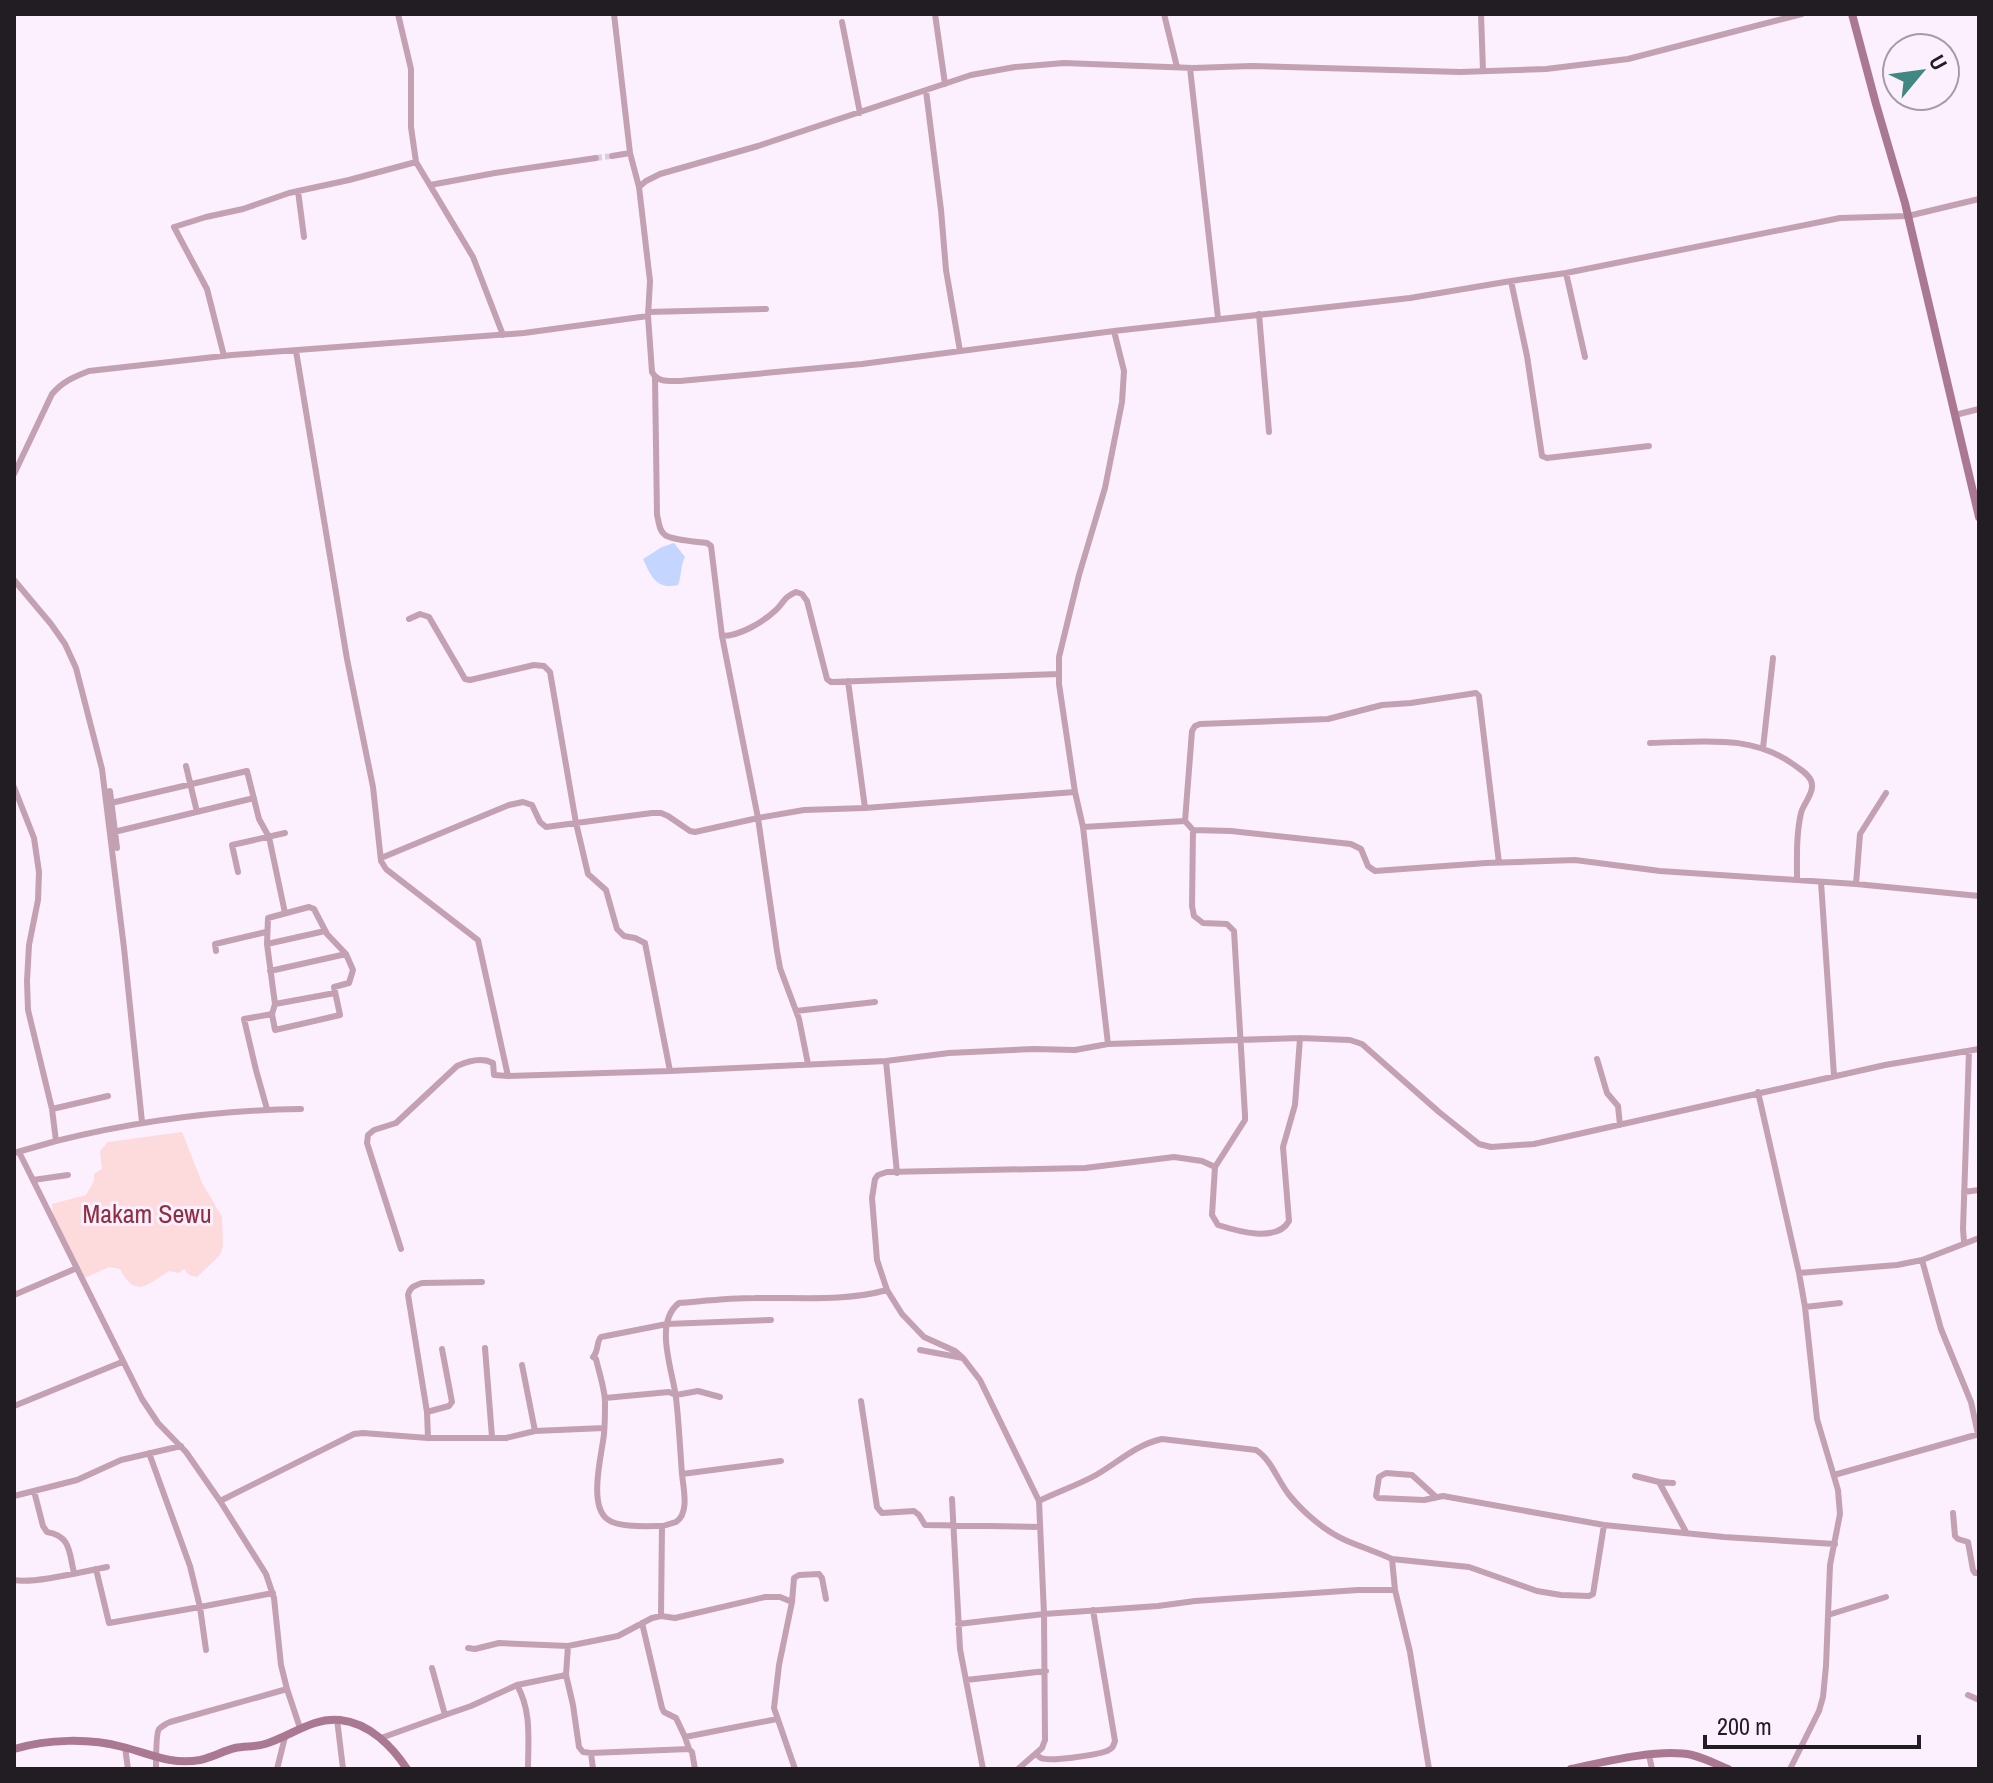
<svg xmlns="http://www.w3.org/2000/svg" width="1993" height="1783" font-family="'Archivo Narrow',sans-serif">
  <style>
    .green { fill: #fddadc }
    .water { fill: #c4d5ff }
    .lines { fill: none; stroke-linecap: round; stroke-linejoin: round }
    .street-tunnel { stroke: #dbcfdd; stroke-width: 6; stroke-dasharray: 6 3; stroke-linecap: butt }
    .street { stroke: #c3a1b2; stroke-width: 6 }
    .secondary { stroke: #aa7991; stroke-width: 8 }
    .labels { text-anchor: middle; dominant-baseline: central; stroke-width: 6; stroke-linejoin: round; paint-order: stroke }
    .park-label { font-size: 26px; fill: #902e3e; stroke: #fceffe }
  </style>
  <rect width="100%" height="100%" fill="#fceffe"/>
  <path class="green" d="M 182,1132 L 202,1183 L 222,1217 L 223,1246 L 220,1255 L 197,1277 L 189,1275 L 184,1269 L 179,1273 L 169,1271 C 146,1285 136,1299 120,1269 L 109,1267 L 84,1278 L 53,1215 L 52,1204 L 86,1195 L 94,1181 L 94,1174 L 102,1169 L 100,1151 L 108,1142 Z"/>
  <path class="water" d="M 674,543 L 685,557 C 680,566 682,575 678,585 C 656,590 651,576 643,559 L 662,547 Z"/>
  <g class="lines">
    <path class="street-tunnel" d="M 596,158 L 612,156"/>
    <path class="street" d="M 398,14 L 411,69 L 411,127 L 416,162 L 473,257 L 503,335
      M 614,14 L 630,153 L 639,187
      M 935,14 L 945,84
      M 1164,14 L 1177,67
      M 1481,14 L 1483,71
      M 842,22 L 860,113
      M 1190,68 L 1218,318
      M 926,91 L 941,210 L 946,270 L 960,351
      M 612,156 L 630,153
      M 430,185 L 495,173 L 596,158
      M 298,191 L 304,237
      M 1566,273 L 1585,357
      M 648,312 L 766,309
      M 1259,314 L 1269,432
      M 648,316 L 652,372 C 658,383 669,381 680,381 L 862,364 L 1114,331 L 1410,298 L 1511,281
      M 296,351 L 347,659 L 373,787 L 381,861 L 386,869 L 478,940 L 508,1076 L 670,1071 L 886,1061 L 949,1053 L 1034,1049 L 1075,1050 L 1108,1044 L 1300,1038 L 1350,1040 L 1362,1044 L 1439,1112 L 1479,1144 L 1491,1147 L 1534,1144 L 1885,1065 L 1979,1049
      M 224,356 L 207,289 L 174,227 L 206,217 L 243,209 L 289,193 L 349,180 L 416,162
      M 655,378 L 657,515 C 659,522 659,531 665,535 C 672,540 698,542 707,543 L 711,546 L 722,636
      M 1955,415 L 1979,409
      M 1649,446 L 1547,458 L 1542,456 L 1527,356 L 1511,281 L 1566,273 L 1840,218 L 1908,216 L 1979,199
      M 14,474 L 52,394 C 63,381 74,377 89,371 L 232,355 L 524,333 L 648,316 L 650,281 L 639,187 L 646,181 L 660,174 L 758,146 L 971,75 L 1015,67 L 1064,63 L 1193,68 L 1251,66 L 1460,72 L 1546,69 L 1628,59 L 1802,14
      M 14,580 L 51,624 L 65,644 L 76,668 L 102,769 L 124,948 L 142,1122
      M 409,619 L 420,614 L 429,617 L 465,679 L 470,680 L 534,665 L 544,666 L 550,672 L 576,823 L 588,874 L 606,890 L 617,929 L 624,936 L 635,938 L 645,943 L 670,1071
      M 848,681 L 865,808
      M 1650,743 C 1702,742 1753,733 1797,767 C 1803,771 1812,777 1812,785 C 1813,795 1803,804 1801,813 C 1796,835 1797,858 1797,880
      M 1763,748 L 1773,658
      M 186,766 L 197,812
      M 14,787 L 34,838 L 39,872 L 38,900 L 29,945 L 27,981 L 28,1010 L 52,1109 L 56,1141 L 14,1153
      M 110,791 L 117,848
      M 1075,792 L 1059,684 L 1059,657 L 1079,575 L 1105,488 L 1122,402 L 1124,371 L 1114,331
      M 111,803 L 247,771 L 259,819 L 269,837 L 285,913
      M 1185,821 L 1192,731 L 1195,726 L 1200,724 L 1328,719 L 1382,705 L 1411,703 L 1476,693 L 1479,696 L 1499,863
      M 1083,827 L 1108,1044
      M 1193,830 L 1192,906 L 1194,916 L 1203,923 L 1227,924 L 1234,931 L 1245,1115 L 1245,1120 L 1215,1167
      M 114,832 L 254,798
      M 381,858 L 509,805 L 523,802 L 532,805 L 540,822 L 546,827 L 652,813 L 661,813 L 668,816 L 690,831 L 695,832 L 758,818 L 804,810 L 865,808 L 1075,792 L 1083,827 L 1185,821 L 1193,830 L 1231,831 L 1351,844 L 1361,849 L 1368,866 L 1375,871 L 1486,863 L 1575,860 L 1660,871 L 1856,884 L 1979,896
      M 238,872 L 232,845 L 285,833
      M 1821,882 L 1834,1076
      M 1856,884 L 1860,834 L 1886,793
      M 267,944 L 325,931
      M 216,951 L 215,944 L 266,932
      M 275,1004 L 335,993
      M 796,1011 L 875,1002
      M 272,1014 L 275,1004 L 267,944 L 268,918 L 309,907 L 314,909 L 327,934 L 346,954
      M 1597,1059 L 1607,1093 L 1618,1106 L 1620,1125
      M 886,1061 L 897,1173
      M 808,1064 L 799,1019 L 780,968 L 777,951 L 758,818 L 722,636 C 740,636 763,622 776,610 C 785,601 783,598 796,592 L 802,594 L 807,601 L 827,679 L 831,682 L 1059,674
      M 1758,1092 L 1799,1273 L 1897,1265 L 1922,1260 L 1979,1238
      M 52,1109 L 108,1096
      M 267,1109 L 256,1070 L 244,1019 L 272,1014 L 275,1030 L 340,1015 L 334,987 L 349,983 L 353,970 L 346,954 L 270,971
      M 56,1141 C 137,1121 218,1110 301,1109
      M 19,1152 L 142,1399 L 158,1423 L 186,1452 L 220,1501 L 266,1574 L 274,1598 L 281,1665 L 287,1689 L 300,1728
      M 33,1180 L 68,1175
      M 1964,1192 L 1979,1190
      M 1964,1242 L 1963,1229 L 1969,1051
      M 401,1249 L 367,1143 L 368,1135 L 374,1130 L 396,1123 L 457,1066 C 468,1061 482,1057 493,1063 L 494,1075 L 508,1076
      M 1922,1260 L 1941,1329 L 1971,1402 L 1978,1434
      M 14,1295 L 77,1268
      M 1805,1307 L 1840,1303
      M 485,1348 L 492,1437
      M 920,1350 L 963,1358
      M 522,1365 L 535,1431
      M 605,1398 L 669,1392 L 676,1395 L 698,1391 L 720,1397
      M 861,1401 L 877,1507 L 882,1513 L 914,1511 L 919,1515 L 925,1525 L 1040,1527
      M 14,1406 L 122,1362
      M 427,1412 L 408,1295 C 410,1287 414,1286 422,1283 L 482,1282
      M 428,1438 L 427,1412 L 449,1406 L 452,1402 L 442,1349
      M 682,1474 C 680,1449 679,1423 676,1398 C 673,1371 653,1323 679,1303 C 704,1301 729,1298 755,1298 C 800,1297 843,1302 887,1290
      M 1834,1475 L 1979,1434
      M 1635,1476 L 1659,1482 L 1673,1483
      M 1659,1482 L 1686,1532
      M 34,1491 L 43,1526 L 47,1532 C 71,1536 69,1552 74,1573
      M 14,1496 L 77,1480 L 121,1460 L 181,1446
      M 1435,1496 L 1412,1475 L 1386,1473 L 1379,1477 L 1376,1496 L 1378,1498 L 1424,1500 L 1443,1496 L 1604,1525 L 1724,1537 L 1835,1544
      M 952,1499 L 960,1649 L 983,1769
      M 220,1501 L 354,1434 L 363,1433 L 428,1438 L 506,1438 L 535,1431 L 604,1428
      M 1039,1501 C 1057,1492 1078,1485 1096,1475 C 1117,1463 1137,1444 1162,1439 L 1256,1450 C 1272,1460 1278,1482 1290,1496 C 1304,1513 1325,1531 1345,1540 C 1361,1547 1377,1552 1392,1559 L 1395,1590
      M 1953,1513 L 1955,1536 L 1958,1539 L 1968,1542 L 1973,1570 L 1975,1573 L 1979,1573
      M 662,1526 C 664,1526 675,1522 676,1522 C 690,1513 683,1487 682,1474 L 781,1461
      M 1392,1559 L 1469,1567 L 1537,1591 L 1561,1595 L 1589,1596 L 1593,1594 L 1604,1525
      M 96,1569 L 109,1623 L 200,1607 L 190,1566 L 149,1453
      M 14,1580 C 33,1584 86,1571 107,1567
      M 1828,1615 L 1886,1597
      M 661,1616 L 662,1526 C 648,1526 618,1528 607,1519 C 588,1504 602,1454 604,1434 C 605,1424 605,1413 605,1402 C 605,1390 599,1372 596,1359 L 593,1357 C 599,1351 596,1342 601,1337 L 667,1324 L 771,1320
      M 642,1623 L 662,1708 L 664,1712 L 676,1718 L 685,1737
      M 958,1624 L 1044,1614 L 1158,1606 L 1195,1601 L 1358,1590 L 1395,1590 L 1410,1652 L 1429,1769
      M 468,1648 L 475,1649 L 499,1643 L 568,1646 L 618,1636 L 652,1618 L 661,1616 L 675,1618 L 765,1597 L 780,1597 L 792,1602
      M 206,1650 L 200,1607 L 273,1593
      M 566,1675 L 568,1646
      M 966,1680 L 1046,1671
      M 517,1685 C 532,1712 528,1740 528,1769
      M 1968,1695 L 1979,1700
      M 445,1715 L 471,1706 L 517,1685 L 566,1675 L 573,1705 L 579,1747 L 583,1752 L 591,1753
      M 337,1719 L 343,1769
      M 381,1738 L 445,1715 L 432,1668
      M 125,1747 L 128,1769
      M 689,1749 L 685,1737 L 777,1719
      M 1036,1754 C 1037,1755 1039,1757 1041,1758 C 1051,1762 1096,1755 1107,1751 C 1113,1748 1113,1747 1115,1741 L 1093,1610
      M 1649,1755 L 1652,1769
      M 156,1769 C 156,1762 156,1733 159,1729 C 159,1728 169,1722 170,1722 L 287,1689
      M 277,1769 L 285,1737
      M 593,1769 L 591,1753 L 689,1749 L 692,1752 L 695,1769
      M 795,1769 L 774,1708 L 779,1665 L 792,1602 L 794,1578 L 799,1575 L 819,1574 L 822,1578 L 826,1599
      M 1018,1769 L 1042,1748 L 1045,1740 L 1044,1614 L 1039,1501 L 980,1380 L 963,1358 L 955,1351 L 924,1337 L 902,1314 L 887,1290 L 877,1260 L 872,1198 L 875,1179 L 878,1175 L 887,1172 L 1085,1168 L 1174,1157 L 1202,1161 L 1215,1167 L 1212,1215 L 1218,1225 C 1237,1231 1277,1243 1289,1221 L 1283,1147 L 1295,1105 L 1300,1038
      M 1790,1769 L 1819,1711 L 1823,1697 L 1826,1666 L 1830,1565 L 1840,1514 L 1838,1490 L 1817,1419 L 1805,1307 L 1799,1273"/>
    <path class="secondary" d="M 1852,14 L 1876,104 L 1905,203 L 1979,517
      M 14,1749 C 48,1739 89,1738 123,1747 C 151,1754 170,1765 200,1760 C 213,1757 223,1751 235,1748 C 245,1746 255,1747 265,1744 C 291,1736 313,1717 340,1720 C 369,1723 392,1746 407,1769
      M 1571,1769 C 1603,1762 1660,1748 1692,1755 C 1704,1758 1716,1764 1728,1769"/>
  </g>
  <g class="labels">
    <g class="park-label">
      <text x="147" y="1213">Makam Sewu</text>
    </g>
  </g>
  <rect width="1993" height="1783" fill="none" stroke="#221c23" stroke-width="32"/>
  <g transform="translate(1921 72) rotate(61)"><circle r="38" fill="#fceffe" stroke="#a59ba6" stroke-width="2"/>
  <path d="M0-6L14 30L0 20L-14 30Z" fill="#428882"/>
  <text y="-12" font-size="22" font-weight="bold" text-anchor="middle" fill="#221c23">U</text>
  </g>
  <path d="M1705 1735v12h214v-12" fill="none" stroke="#221c23" stroke-width="4"/>
  <text x="1717" y="1735" font-size="24" fill="#221c23" stroke="#fceffe" stroke-width="6" paint-order="stroke">200 m</text>
</svg>
